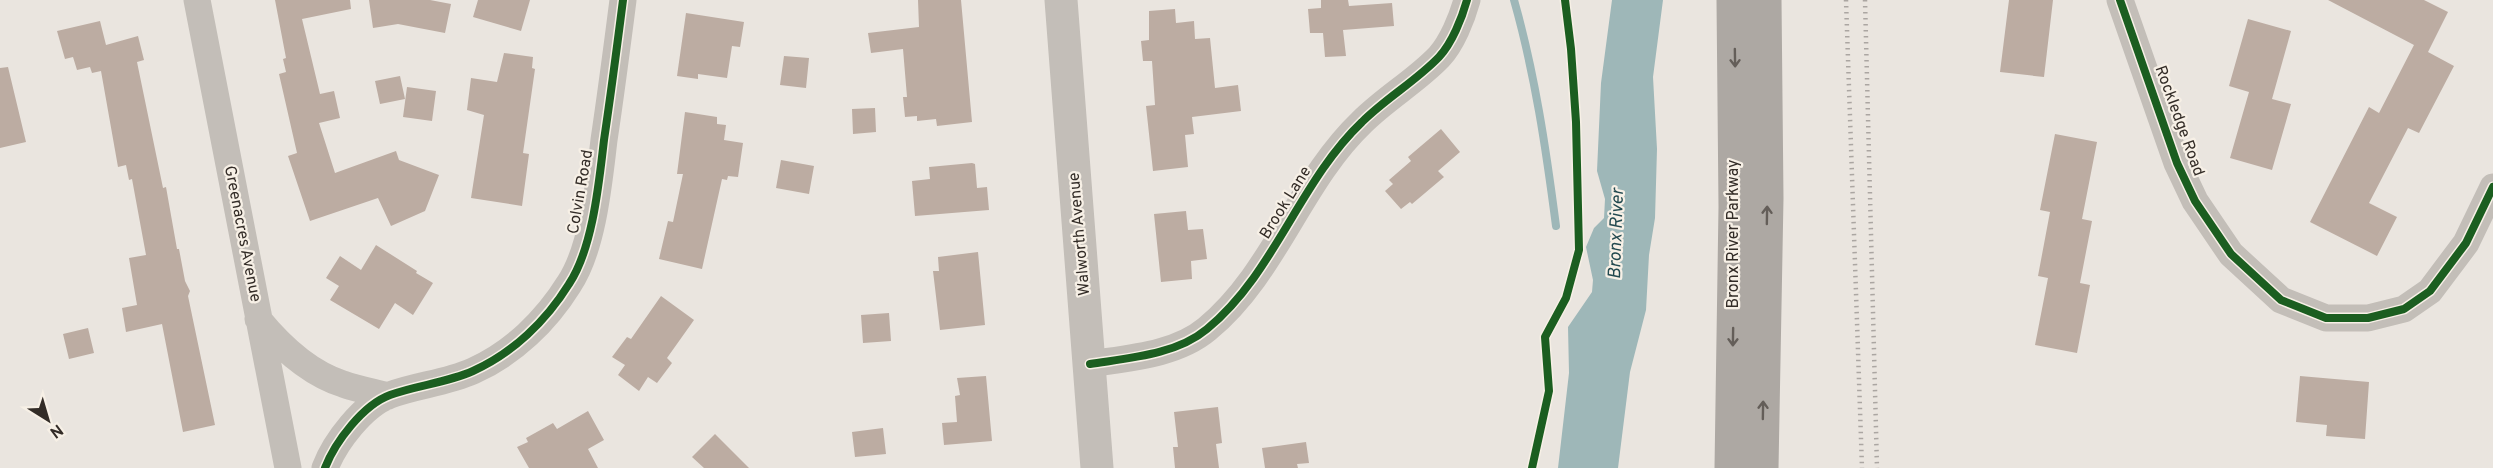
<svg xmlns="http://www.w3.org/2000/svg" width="2493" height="468" font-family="Overpass,sans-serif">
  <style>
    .water { fill: #9eb7b8 }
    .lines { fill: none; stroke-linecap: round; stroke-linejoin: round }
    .stream { stroke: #9eb7b8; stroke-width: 8 }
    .building { fill: #bcaca2 }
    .minor { stroke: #c3beb8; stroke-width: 27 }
    .tertiary { stroke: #c3beb8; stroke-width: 33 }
    .trunk { stroke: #ada8a3; stroke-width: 33 }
    .rail { stroke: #aba6a2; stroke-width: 4.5; stroke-dasharray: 1.5 4.5; stroke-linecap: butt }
    .cycleway-casing { stroke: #f7f0e6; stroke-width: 11 }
    .cycleway { stroke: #1b5e20; stroke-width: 8 }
    .oneway { stroke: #645e59 }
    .labels { text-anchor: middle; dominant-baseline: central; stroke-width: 4.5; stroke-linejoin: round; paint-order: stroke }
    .street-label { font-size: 16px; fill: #332c27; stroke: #f7f0e6 }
    .water-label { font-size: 18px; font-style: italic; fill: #22494f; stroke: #f7f0e6 }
  </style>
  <rect width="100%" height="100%" fill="#eae5df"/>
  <path class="water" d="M 1612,0 L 1663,0 L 1653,77 L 1657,149 L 1655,218 L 1649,255 L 1646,310 L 1630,372 L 1618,468 L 1558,468 L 1569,373 L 1568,327 L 1592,292 L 1593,280 L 1586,247 L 1594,228 L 1604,218 L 1605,199 L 1597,171 L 1601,83 Z"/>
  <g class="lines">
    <path class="stream" d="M 1514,0 C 1535,74 1546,149 1556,226"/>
  </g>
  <path class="building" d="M 275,0 L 350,0 L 351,9 L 302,19 L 320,94 L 334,91 L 340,118 L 319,123 L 335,173 L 396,151 L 399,160 L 439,175 L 425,211 L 391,226 L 378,198 L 310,221 L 288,156 L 297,153 L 279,74 L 286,72 L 283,59 L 286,58 Z
    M 369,0 L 430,0 L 451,4 L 445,33 L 398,24 L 373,28 Z
    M 478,0 L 530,0 L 521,31 L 473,17 Z
    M 918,0 L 961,0 L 972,122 L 937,126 L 936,119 L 917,121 L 917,116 L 905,117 L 903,97 L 907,97 L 903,49 L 871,53 L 868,33 L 919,27 Z
    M 1321,0 L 1348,0 L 1349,6 L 1392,3 L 1394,26 L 1343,30 L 1346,56 L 1325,57 L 1323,33 L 1310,33 L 1308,9 L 1321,8 Z
    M 2009,0 L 2053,0 L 2044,77 L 2000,72 Z
    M 2328,0 L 2424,0 L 2448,12 L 2428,52 L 2454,66 L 2419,133 L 2408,128 L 2369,203 L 2397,217 L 2377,256 L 2310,222 L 2369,107 L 2379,113 L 2414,45 Z
    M 1175,9 L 1176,23 L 1194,21 L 1195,39 L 1210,38 L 1215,88 L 1238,85 L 1241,111 L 1192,117 L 1194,134 L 1185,135 L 1188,167 L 1153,171 L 1146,106 L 1155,105 L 1152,61 L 1143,61 L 1141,41 L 1149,40 L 1149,11 Z
    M 686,13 L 744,22 L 740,47 L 732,46 L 727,78 L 698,74 L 698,79 L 677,76 Z
    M 2248,19 L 2291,31 L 2272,99 L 2291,104 L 2272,170 L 2230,158 L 2249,92 L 2229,86 Z
    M 100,21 L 106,45 L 138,36 L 144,60 L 137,62 L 163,188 L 166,187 L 177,249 L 179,249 L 185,281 L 190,291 L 188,296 L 215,425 L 183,432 L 162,324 L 126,332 L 122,308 L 137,305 L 129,258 L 146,255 L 132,179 L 129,180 L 126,165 L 118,167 L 101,71 L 92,73 L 90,67 L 77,70 L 73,57 L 65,59 L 57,31 Z
    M 504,53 L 533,57 L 532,68 L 535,69 L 523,153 L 529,154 L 522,206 L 471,198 L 484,115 L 467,110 L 471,78 L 497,82 Z
    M 784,56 L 809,58 L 806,88 L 780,85 Z
    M 8,67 L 26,142 L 0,148 L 0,68 Z
    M 400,76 L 405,99 L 380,104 L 375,81 Z
    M 407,87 L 436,91 L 432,121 L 403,117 Z
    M 875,108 L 876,132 L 853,134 L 852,109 Z
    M 685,112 L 717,117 L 717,124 L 726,125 L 724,140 L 743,143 L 738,177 L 728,176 L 727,180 L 722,179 L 702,269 L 659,259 L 668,221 L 673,222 L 683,174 L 677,174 Z
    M 1441,129 L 1460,152 L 1438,171 L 1444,177 L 1412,204 L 1410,202 L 1401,209 L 1385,191 L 1393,184 L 1389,180 L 1411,161 L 1408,157 Z
    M 2055,134 L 2097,142 L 2082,219 L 2092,221 L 2080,283 L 2090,285 L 2077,353 L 2035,345 L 2048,278 L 2038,276 L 2050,212 L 2040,210 Z
    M 781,160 L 814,166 L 809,194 L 776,188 Z
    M 972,163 L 975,164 L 977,188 L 987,187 L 989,210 L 915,216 L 912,181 L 930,179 L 929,167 Z
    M 1186,211 L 1188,230 L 1203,229 L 1207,259 L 1191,261 L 1192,279 L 1161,282 L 1154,214 Z
    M 376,245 L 417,271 L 416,273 L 433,283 L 413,315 L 395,303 L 379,329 L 330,300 L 339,286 L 326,278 L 340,256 L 361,270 Z
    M 978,252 L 985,325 L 940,330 L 933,271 L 939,271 L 938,257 Z
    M 661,296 L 694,320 L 667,358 L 672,363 L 657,383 L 648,377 L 639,391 L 618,375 L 625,365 L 612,357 L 627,337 L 631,339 Z
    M 889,313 L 891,341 L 863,343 L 861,315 Z
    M 88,328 L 94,353 L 69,359 L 63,334 Z
    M 986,376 L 992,441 L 944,445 L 942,423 L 957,422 L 955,396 L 960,395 L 957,378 Z
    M 2300,376 L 2369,382 L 2365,439 L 2326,436 L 2327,425 L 2296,422 Z
    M 1218,407 L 1222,443 L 1216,444 L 1219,468 L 1175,468 L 1173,447 L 1178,447 L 1174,412 Z
    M 588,411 L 604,440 L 588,449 L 598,468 L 529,468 L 517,447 L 528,442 L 526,438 L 553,423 L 557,429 Z
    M 883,428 L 886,454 L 855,457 L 852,432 Z
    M 715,434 L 749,468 L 704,468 L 692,457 Z
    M 1306,442 L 1309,463 L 1297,464 L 1298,468 L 1265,468 L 1262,448 Z"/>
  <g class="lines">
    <path class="minor" d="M 197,0 L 288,468
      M 2120,0 L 2177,163 L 2195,201 L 2231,254 L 2281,300 L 2326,318 L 2368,318 L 2404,309 L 2430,291 L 2466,243 L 2493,187
      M 258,319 C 280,346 309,373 343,384 C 357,389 373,392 388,396
      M 1090,364 C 1128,358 1176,355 1207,329 C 1275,273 1299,182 1362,122 C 1386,98 1416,81 1439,57 C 1452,43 1462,18 1467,0
      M 325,468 C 335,442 363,405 390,395 C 417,385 446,383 473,371 C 513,353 546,321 569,284 C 593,248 599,182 604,140 C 611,93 617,47 623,0"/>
    <path class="tertiary" d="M 1061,0 L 1097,468"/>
    <path class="trunk" d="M 1731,468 L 1735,207 L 1733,0
      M 1762,468 L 1767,198 L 1765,0"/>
    <path class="rail" d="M 1846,0 L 1862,468
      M 1865,0 L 1877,468"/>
    <defs>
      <path id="cycleway" d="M 2120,0 L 2177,163 L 2195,201 L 2231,254 L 2281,300 L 2326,318 L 2368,318 L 2404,309 L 2430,291 L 2466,243 L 2493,187
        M 1090,364 C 1128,358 1176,355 1207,329 C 1275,273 1299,182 1362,122 C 1386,98 1416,81 1439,57 C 1452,43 1462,18 1467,0
        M 325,468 C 335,442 363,405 390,395 C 417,385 446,383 473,371 C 513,353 546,321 569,284 C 593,248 599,182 604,140 C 611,93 617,47 623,0
        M 1532,468 L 1549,391 L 1545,337 L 1566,298 L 1579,250 L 1576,122 L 1571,49 L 1565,0"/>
    </defs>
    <use href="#cycleway" class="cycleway-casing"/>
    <use href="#cycleway" class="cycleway"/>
  </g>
  <defs><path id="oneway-shaft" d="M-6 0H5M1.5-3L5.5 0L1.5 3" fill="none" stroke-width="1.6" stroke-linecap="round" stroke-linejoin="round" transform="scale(1.5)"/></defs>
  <g class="oneway">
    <use href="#oneway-shaft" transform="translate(1735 58) rotate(89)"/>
    <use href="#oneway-shaft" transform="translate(1767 215) rotate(-89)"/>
    <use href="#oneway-shaft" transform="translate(1733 337) rotate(91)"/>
    <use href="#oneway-shaft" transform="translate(1763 410) rotate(-89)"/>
  </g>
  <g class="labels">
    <g class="street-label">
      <text transform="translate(2179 121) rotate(70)">Rockledge Road</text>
      <text transform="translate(581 192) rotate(-80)">Colvin Road</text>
      <text transform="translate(1286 203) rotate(-58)">Brook Lane</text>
      <text transform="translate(242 234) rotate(79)">Greenacres Avenue</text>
      <text transform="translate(1080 234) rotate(-95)">Walworth Avenue</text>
      <text transform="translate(1734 234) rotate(-90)">Bronx River Parkway</text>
    </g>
    <g class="water-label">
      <text transform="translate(1617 234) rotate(-88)">Bronx River</text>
    </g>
  </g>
  <g transform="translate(48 420) rotate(143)" stroke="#f7f0e6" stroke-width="4.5" paint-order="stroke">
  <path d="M0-4.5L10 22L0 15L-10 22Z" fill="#332c27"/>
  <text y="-9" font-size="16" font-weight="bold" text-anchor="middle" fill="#332c27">N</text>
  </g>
</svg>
